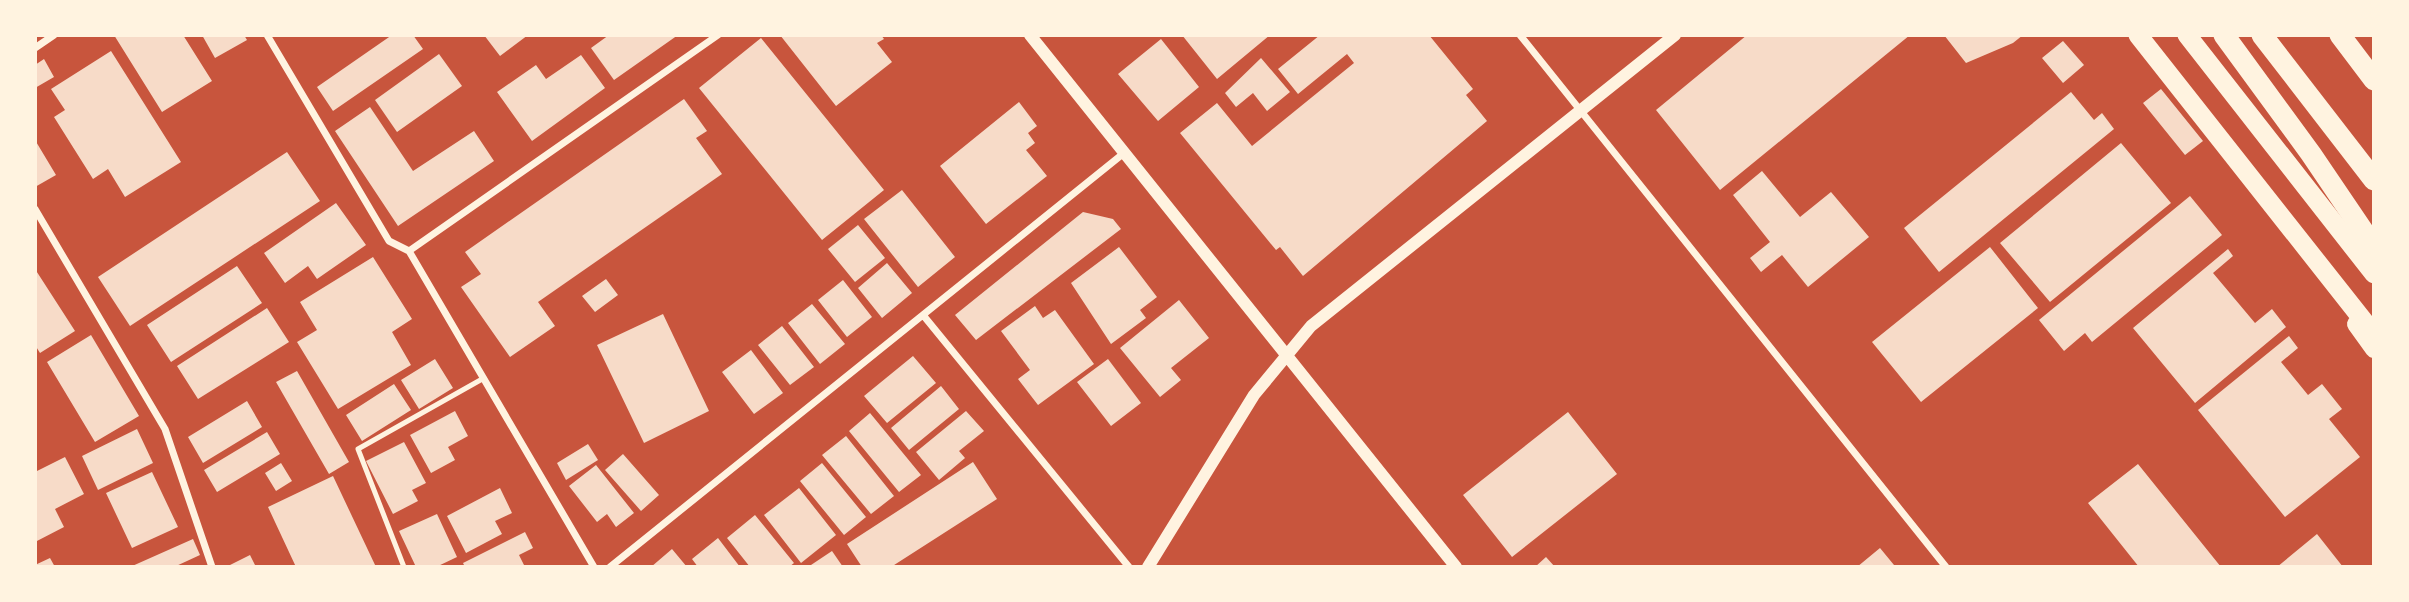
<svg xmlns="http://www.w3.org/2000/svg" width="2409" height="602" font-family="'IBM Plex Serif',serif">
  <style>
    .building { fill: #f7dbc8 }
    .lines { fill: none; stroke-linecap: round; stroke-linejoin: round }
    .service { stroke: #fff3e0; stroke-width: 5 }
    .minor { stroke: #fff3e0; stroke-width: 7 }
    .tertiary { stroke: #fff3e0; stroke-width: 12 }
    .primary { stroke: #fff3e0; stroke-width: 18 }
    .trunk { stroke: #fff3e0; stroke-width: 19 }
    .motorway { stroke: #fff3e0; stroke-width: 21 }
  </style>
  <rect width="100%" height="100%" fill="#c8553d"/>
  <path class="building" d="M 114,35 L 183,35 L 212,81 L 162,112 Z
    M 202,35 L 244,35 L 247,40 L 215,58 Z
    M 392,35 L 413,35 L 423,49 L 333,111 L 317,87 Z
    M 484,35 L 528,35 L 500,56 Z
    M 609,35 L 678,35 L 614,80 L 591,48 Z
    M 780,35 L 881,35 L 884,39 L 877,43 L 892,62 L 836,106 Z
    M 1182,35 L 1270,35 L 1217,79 Z
    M 1320,35 L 1429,35 L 1473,89 L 1466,95 L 1487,121 L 1303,276 L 1280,247 L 1276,250 L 1180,133 L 1217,103 L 1252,146 L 1354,63 L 1347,54 L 1298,94 L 1278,69 Z
    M 1747,35 L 1910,35 L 1720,190 L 1656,110 Z
    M 1944,35 L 2023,35 L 2013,43 L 1966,63 Z
    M 761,38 L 884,190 L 822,240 L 699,88 Z
    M 1161,39 L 1199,87 L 1158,121 L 1118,74 Z
    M 2063,41 L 2084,65 L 2063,83 L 2042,58 Z
    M 111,51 L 181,162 L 125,197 L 108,169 L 93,179 L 54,117 L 65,110 L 51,89 Z
    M 439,54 L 462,86 L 397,132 L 375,100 Z
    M 581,55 L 605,88 L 532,141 L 497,92 L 536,65 L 546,79 Z
    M 1261,58 L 1290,92 L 1267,111 L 1253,93 L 1236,107 L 1225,93 Z
    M 44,59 L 54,77 L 35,88 L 35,65 Z
    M 2161,89 L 2203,141 L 2185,155 L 2143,103 Z
    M 2071,92 L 2094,120 L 2102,113 L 2114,129 L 1939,272 L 1904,228 Z
    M 684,99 L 707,131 L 696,138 L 722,174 L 538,302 L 555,326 L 510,357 L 461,287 L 481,274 L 465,252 Z
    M 1019,102 L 1037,126 L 1028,133 L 1035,143 L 1026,150 L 1047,176 L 986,224 L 940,166 Z
    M 370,107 L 413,171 L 474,131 L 494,161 L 398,226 L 335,131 Z
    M 35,140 L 56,175 L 35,187 Z
    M 2121,143 L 2171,203 L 2050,302 L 2000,243 Z
    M 287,152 L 320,201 L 130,326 L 98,277 Z
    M 1762,171 L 1800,217 L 1831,192 L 1869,237 L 1808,287 L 1782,255 L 1761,272 L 1750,258 L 1770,242 L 1733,195 Z
    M 902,190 L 955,257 L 918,287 L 864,219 Z
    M 2190,196 L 2222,235 L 2092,342 L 2085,333 L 2064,351 L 2039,320 Z
    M 336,203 L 366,245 L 317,279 L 308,266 L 285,283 L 264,253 Z
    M 1083,212 L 1113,219 L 1121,229 L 976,340 L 955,315 Z
    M 858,225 L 885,258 L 855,282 L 828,249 Z
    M 1119,247 L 1157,297 L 1140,310 L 1146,318 L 1111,344 L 1071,283 Z
    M 1990,247 L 2038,308 L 1921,402 L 1872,342 Z
    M 2228,249 L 2233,256 L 2213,273 L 2255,323 L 2272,309 L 2286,327 L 2195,403 L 2133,328 Z
    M 373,257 L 412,319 L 392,332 L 411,365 L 338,409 L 297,342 L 317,330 L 300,302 Z
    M 887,263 L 912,293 L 882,318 L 858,288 Z
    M 237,266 L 262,303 L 171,362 L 147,325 Z
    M 35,269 L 75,331 L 40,353 L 35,345 Z
    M 606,279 L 618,295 L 595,312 L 582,296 Z
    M 843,280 L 872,317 L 847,337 L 818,300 Z
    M 1179,300 L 1209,338 L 1171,368 L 1181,380 L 1160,397 L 1120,348 Z
    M 812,304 L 845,344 L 820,364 L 788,323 Z
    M 1035,306 L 1043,318 L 1055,310 L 1094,364 L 1038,405 L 1018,379 L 1030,370 L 1001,331 Z
    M 267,308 L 289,342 L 198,399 L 177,366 Z
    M 663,314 L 709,411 L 644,443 L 597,345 Z
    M 782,326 L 814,367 L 790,385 L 758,345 Z
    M 91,335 L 139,416 L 95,442 L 47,362 Z
    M 2289,336 L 2298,348 L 2281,362 L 2308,395 L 2322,384 L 2342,409 L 2329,419 L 2360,457 L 2285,517 L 2198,410 Z
    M 751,350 L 783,393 L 754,414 L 722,372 Z
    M 913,356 L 936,383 L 887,423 L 864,396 Z
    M 435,359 L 453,388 L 419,409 L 401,380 Z
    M 1108,359 L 1141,403 L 1111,426 L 1077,382 Z
    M 297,371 L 349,462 L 329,474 L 276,382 Z
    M 394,384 L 411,410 L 362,441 L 346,415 Z
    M 941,386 L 959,409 L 909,450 L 891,428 Z
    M 247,401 L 262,427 L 203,463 L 188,437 Z
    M 455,411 L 468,436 L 448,447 L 455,460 L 431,473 L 410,435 Z
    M 966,411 L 984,431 L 959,451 L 965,458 L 939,480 L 916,452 Z
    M 1568,412 L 1617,474 L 1512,557 L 1463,495 Z
    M 870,413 L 921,475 L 899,492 L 849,431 Z
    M 137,429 L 153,463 L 98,490 L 82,456 Z
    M 267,432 L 280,454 L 217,492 L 204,470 Z
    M 846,436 L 894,496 L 871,514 L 822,455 Z
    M 404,442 L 426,483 L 412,490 L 418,501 L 393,514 L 366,461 Z
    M 588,444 L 598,460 L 566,480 L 557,463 Z
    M 623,454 L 659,495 L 641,511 L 605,470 Z
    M 65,457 L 84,494 L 55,509 L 64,527 L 35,542 L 35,472 Z
    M 973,462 L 997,499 L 891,567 L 862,567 L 847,544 Z
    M 281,463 L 292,481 L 276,491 L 265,473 Z
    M 822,463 L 866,517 L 844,535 L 800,481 Z
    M 2138,464 L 2221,567 L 2139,567 L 2088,503 Z
    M 596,465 L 634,513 L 616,527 L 607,514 L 597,522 L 569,486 Z
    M 152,472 L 178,527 L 132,548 L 106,493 Z
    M 333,476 L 376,567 L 296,567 L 268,507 Z
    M 500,488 L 512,513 L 495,521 L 502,534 L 466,553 L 447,516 Z
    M 799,488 L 836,535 L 801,563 L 764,515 Z
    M 437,514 L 457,557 L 436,567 L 416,567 L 399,531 Z
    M 755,515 L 794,563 L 789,567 L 750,567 L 727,538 Z
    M 525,532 L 533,548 L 519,555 L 525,567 L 465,567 L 463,563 Z
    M 2317,534 L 2343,567 L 2277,567 Z
    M 718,538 L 740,567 L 698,567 L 692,559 Z
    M 193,539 L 200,555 L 174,567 L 130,567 Z
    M 1880,548 L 1894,565 L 1857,567 Z
    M 672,549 L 687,567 L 651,567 Z
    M 832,551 L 843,567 L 808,567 Z
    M 250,555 L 256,567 L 226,567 Z
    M 1546,557 L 1555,567 L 1535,567 Z
    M 50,558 L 55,567 L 35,567 L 35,565 Z"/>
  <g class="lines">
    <path class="service" d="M 404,567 L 358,449 L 484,378"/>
    <path class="minor" d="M 267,35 L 389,241 L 409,251 L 594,567
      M 1520,35 L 1946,567
      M 35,48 L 54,35
      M 35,209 L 165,429 L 212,567
      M 409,251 L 718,35
      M 923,315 L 1129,567
      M 610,567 L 1124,153"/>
    <path class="tertiary" d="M 1030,35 L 1456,567
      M 1148,567 L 1254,395 L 1311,326 L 1675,35"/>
    <path class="primary" d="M 2356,324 L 2374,349"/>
    <path class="trunk" d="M 2138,35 L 2374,334
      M 2187,35 L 2374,274"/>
    <path class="motorway" d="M 2224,35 L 2311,154 L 2374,247
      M 2262,35 L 2374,180
      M 2340,35 L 2374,80"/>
  </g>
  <rect width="2409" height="602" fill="none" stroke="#fff3e0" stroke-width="74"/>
</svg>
